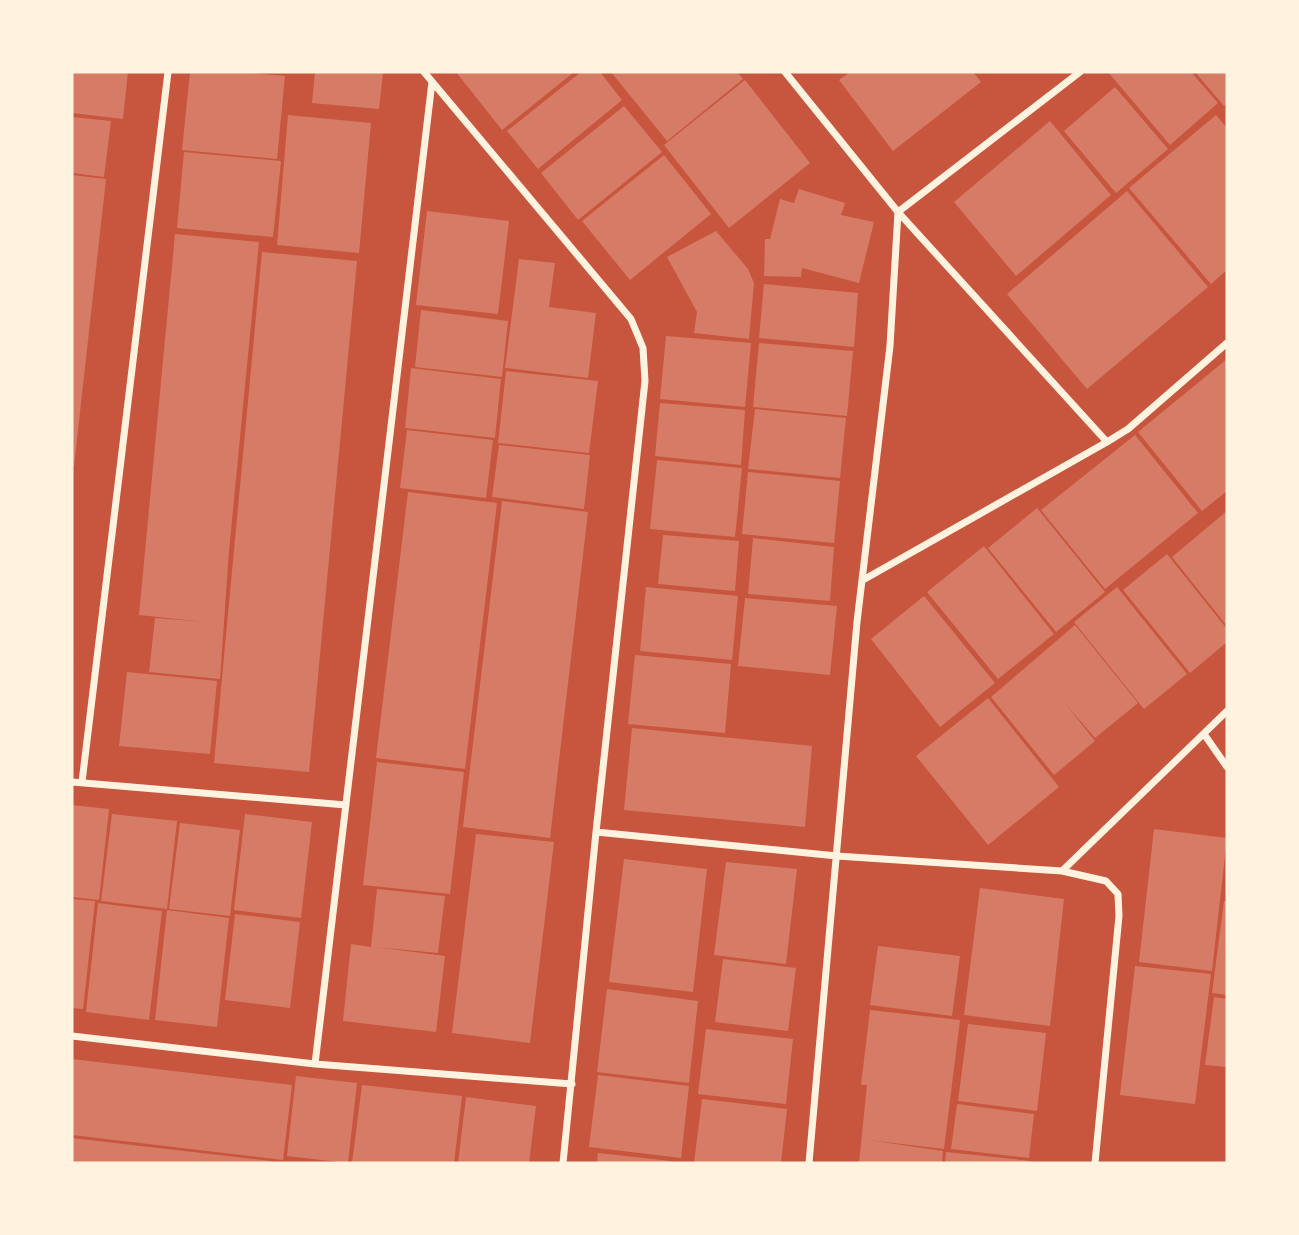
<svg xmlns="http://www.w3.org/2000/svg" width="1299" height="1235" font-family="'Alegreya Sans',sans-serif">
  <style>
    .building { fill: #d67c66 }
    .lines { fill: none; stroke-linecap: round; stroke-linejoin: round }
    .minor { stroke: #fff3e0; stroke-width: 7 }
  </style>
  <rect width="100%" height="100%" fill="#c8553d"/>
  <path class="building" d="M 72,72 L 128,72 L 123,119 L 72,113 Z
    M 190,72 L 239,72 L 285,76 L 277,159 L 182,150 Z
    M 315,72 L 383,72 L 379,109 L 312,103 Z
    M 456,72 L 574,72 L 502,130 Z
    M 581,72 L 600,72 L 622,100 L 538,169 L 507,131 Z
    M 611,72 L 737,72 L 743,79 L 667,141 Z
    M 850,72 L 973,72 L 981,82 L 893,151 L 839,80 Z
    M 1108,72 L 1191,72 L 1218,103 L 1170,145 Z
    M 1195,72 L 1227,72 L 1227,103 L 1224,106 Z
    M 745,80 L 810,163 L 729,228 L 664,145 Z
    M 1115,87 L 1168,149 L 1116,193 L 1064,131 Z
    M 624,106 L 662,152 L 578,220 L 541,173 Z
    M 288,115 L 371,123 L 359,253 L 277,245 Z
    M 1216,115 L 1227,128 L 1227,270 L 1211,284 L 1129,188 Z
    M 72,117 L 111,121 L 104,177 L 72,173 Z
    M 1050,121 L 1111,195 L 1016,276 L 954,202 Z
    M 184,152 L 281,161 L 273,237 L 177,228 Z
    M 664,155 L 711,214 L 630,280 L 582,221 Z
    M 72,175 L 106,179 L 74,466 L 72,466 Z
    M 799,189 L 845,203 L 841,215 L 874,222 L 859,283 L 802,268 L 801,277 L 764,276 L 765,239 L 770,239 L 780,199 L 794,203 Z
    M 1127,191 L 1208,287 L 1087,389 L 1007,294 Z
    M 427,211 L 509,221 L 498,314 L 416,305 Z
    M 716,231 L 748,269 L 754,283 L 749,339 L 694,333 L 697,312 L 667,257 Z
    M 175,234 L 259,242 L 229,551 L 220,679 L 149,672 L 155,618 L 205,622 L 139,615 Z
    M 262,252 L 357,261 L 309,772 L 214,763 Z
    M 519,259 L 555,263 L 549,307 L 596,313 L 588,378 L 505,368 Z
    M 764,284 L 858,293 L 854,347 L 759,338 Z
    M 421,310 L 508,321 L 502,377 L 415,367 Z
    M 666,336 L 751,343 L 745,407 L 660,399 Z
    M 759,343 L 853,351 L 847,416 L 753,407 Z
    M 1227,359 L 1227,491 L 1202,511 L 1138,432 Z
    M 411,368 L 501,379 L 495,438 L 405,428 Z
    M 506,371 L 598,381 L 589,453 L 498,443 Z
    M 660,403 L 745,410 L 741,465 L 655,456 Z
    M 755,409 L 846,418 L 840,478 L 748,469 Z
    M 407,430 L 493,440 L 486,498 L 400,488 Z
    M 1135,435 L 1198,513 L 1105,589 L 1041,510 Z
    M 499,445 L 590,455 L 584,509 L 492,497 Z
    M 657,460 L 742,468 L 735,537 L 650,529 Z
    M 748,472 L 840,481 L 834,543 L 742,534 Z
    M 408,492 L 497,503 L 465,769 L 376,758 Z
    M 502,501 L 588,512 L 550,838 L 463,827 Z
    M 1037,508 L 1105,592 L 1056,632 L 988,548 Z
    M 1227,511 L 1227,626 L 1172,557 Z
    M 663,535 L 739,541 L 735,591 L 658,584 Z
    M 753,538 L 834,547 L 830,601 L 748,594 Z
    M 984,546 L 1054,634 L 998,679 L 927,592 Z
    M 1167,554 L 1227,629 L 1227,642 L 1190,673 L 1123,590 Z
    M 646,587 L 738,596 L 732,660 L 640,651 Z
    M 1117,587 L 1187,674 L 1144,709 L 1074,622 Z
    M 924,596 L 995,683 L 940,727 L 871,639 Z
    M 745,598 L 837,606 L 830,675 L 738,666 Z
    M 1075,625 L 1138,703 L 1095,738 L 1065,703 L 1095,741 L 1054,775 L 991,697 Z
    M 635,655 L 731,664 L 725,733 L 628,724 Z
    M 127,672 L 217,681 L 210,754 L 119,746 Z
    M 988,698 L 1059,787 L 988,845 L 916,756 Z
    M 632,728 L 812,746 L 805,827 L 624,810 Z
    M 377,762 L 464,772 L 450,894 L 363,885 Z
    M 72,805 L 109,809 L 99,900 L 72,897 Z
    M 112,814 L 177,821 L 167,909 L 101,901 Z
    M 245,814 L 312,822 L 301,918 L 234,910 Z
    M 180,823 L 240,830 L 230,916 L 169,909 Z
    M 1154,829 L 1227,838 L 1212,971 L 1139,962 Z
    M 476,834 L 554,842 L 530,1043 L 452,1033 Z
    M 624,859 L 707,869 L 693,992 L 609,982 Z
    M 726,862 L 797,869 L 786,964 L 714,955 Z
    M 980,888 L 1064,899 L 1050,1026 L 964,1015 Z
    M 377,889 L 445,896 L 438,953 L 375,947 L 445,956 L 436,1032 L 343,1021 L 351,944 L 371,947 Z
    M 72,899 L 95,901 L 83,1009 L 72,1008 Z
    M 1224,901 L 1227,901 L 1227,995 L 1212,993 Z
    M 98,903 L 162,911 L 149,1020 L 86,1012 Z
    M 167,910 L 229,918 L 217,1027 L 155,1020 Z
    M 235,914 L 300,922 L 290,1008 L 225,1000 Z
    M 878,946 L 960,956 L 952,1016 L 870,1005 Z
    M 723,959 L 796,968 L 788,1031 L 715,1022 Z
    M 1135,966 L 1211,974 L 1195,1104 L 1120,1095 Z
    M 607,989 L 698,1001 L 689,1083 L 597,1072 Z
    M 1214,997 L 1227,999 L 1227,1067 L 1205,1065 Z
    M 870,1010 L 960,1020 L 944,1149 L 868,1140 L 943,1151 L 942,1163 L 859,1163 L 867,1085 L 861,1085 Z
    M 968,1024 L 1046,1033 L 1037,1111 L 958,1101 Z
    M 706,1029 L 793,1039 L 786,1104 L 698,1094 Z
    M 72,1059 L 292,1085 L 283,1160 L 72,1135 Z
    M 598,1075 L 689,1086 L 681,1158 L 589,1147 Z
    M 296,1076 L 357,1083 L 348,1163 L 287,1156 Z
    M 362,1085 L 462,1096 L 454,1163 L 352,1163 Z
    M 466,1097 L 536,1106 L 529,1163 L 458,1163 Z
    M 702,1099 L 787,1109 L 781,1163 L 694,1163 Z
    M 957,1104 L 1034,1114 L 1029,1158 L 951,1149 Z
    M 72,1138 L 271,1161 L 271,1163 L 72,1163 Z
    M 946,1152 L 1031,1161 L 1031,1163 L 945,1163 Z
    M 598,1153 L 671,1161 L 671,1163 L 597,1163 Z"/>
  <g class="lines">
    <path class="minor" d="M 424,72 L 631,319 L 643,348 L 645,381 L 596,832 L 563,1163
      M 785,72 L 898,212 L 890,346 L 857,622 L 809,1163
      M 1080,72 L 898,212 L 1107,442 L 1128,429 L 1227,343
      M 863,580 L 1107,442
      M 1204,734 L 1227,767
      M 72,782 L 346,805
      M 82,782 L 168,72
      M 596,832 L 837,856 L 1062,871
      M 72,1036 L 315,1064 L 572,1084
      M 315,1064 L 432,82
      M 1095,1163 L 1119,916 L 1118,894 L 1106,881 L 1062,871 L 1227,711"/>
  </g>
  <rect width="1299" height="1235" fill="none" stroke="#fff3e0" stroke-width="147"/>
</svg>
